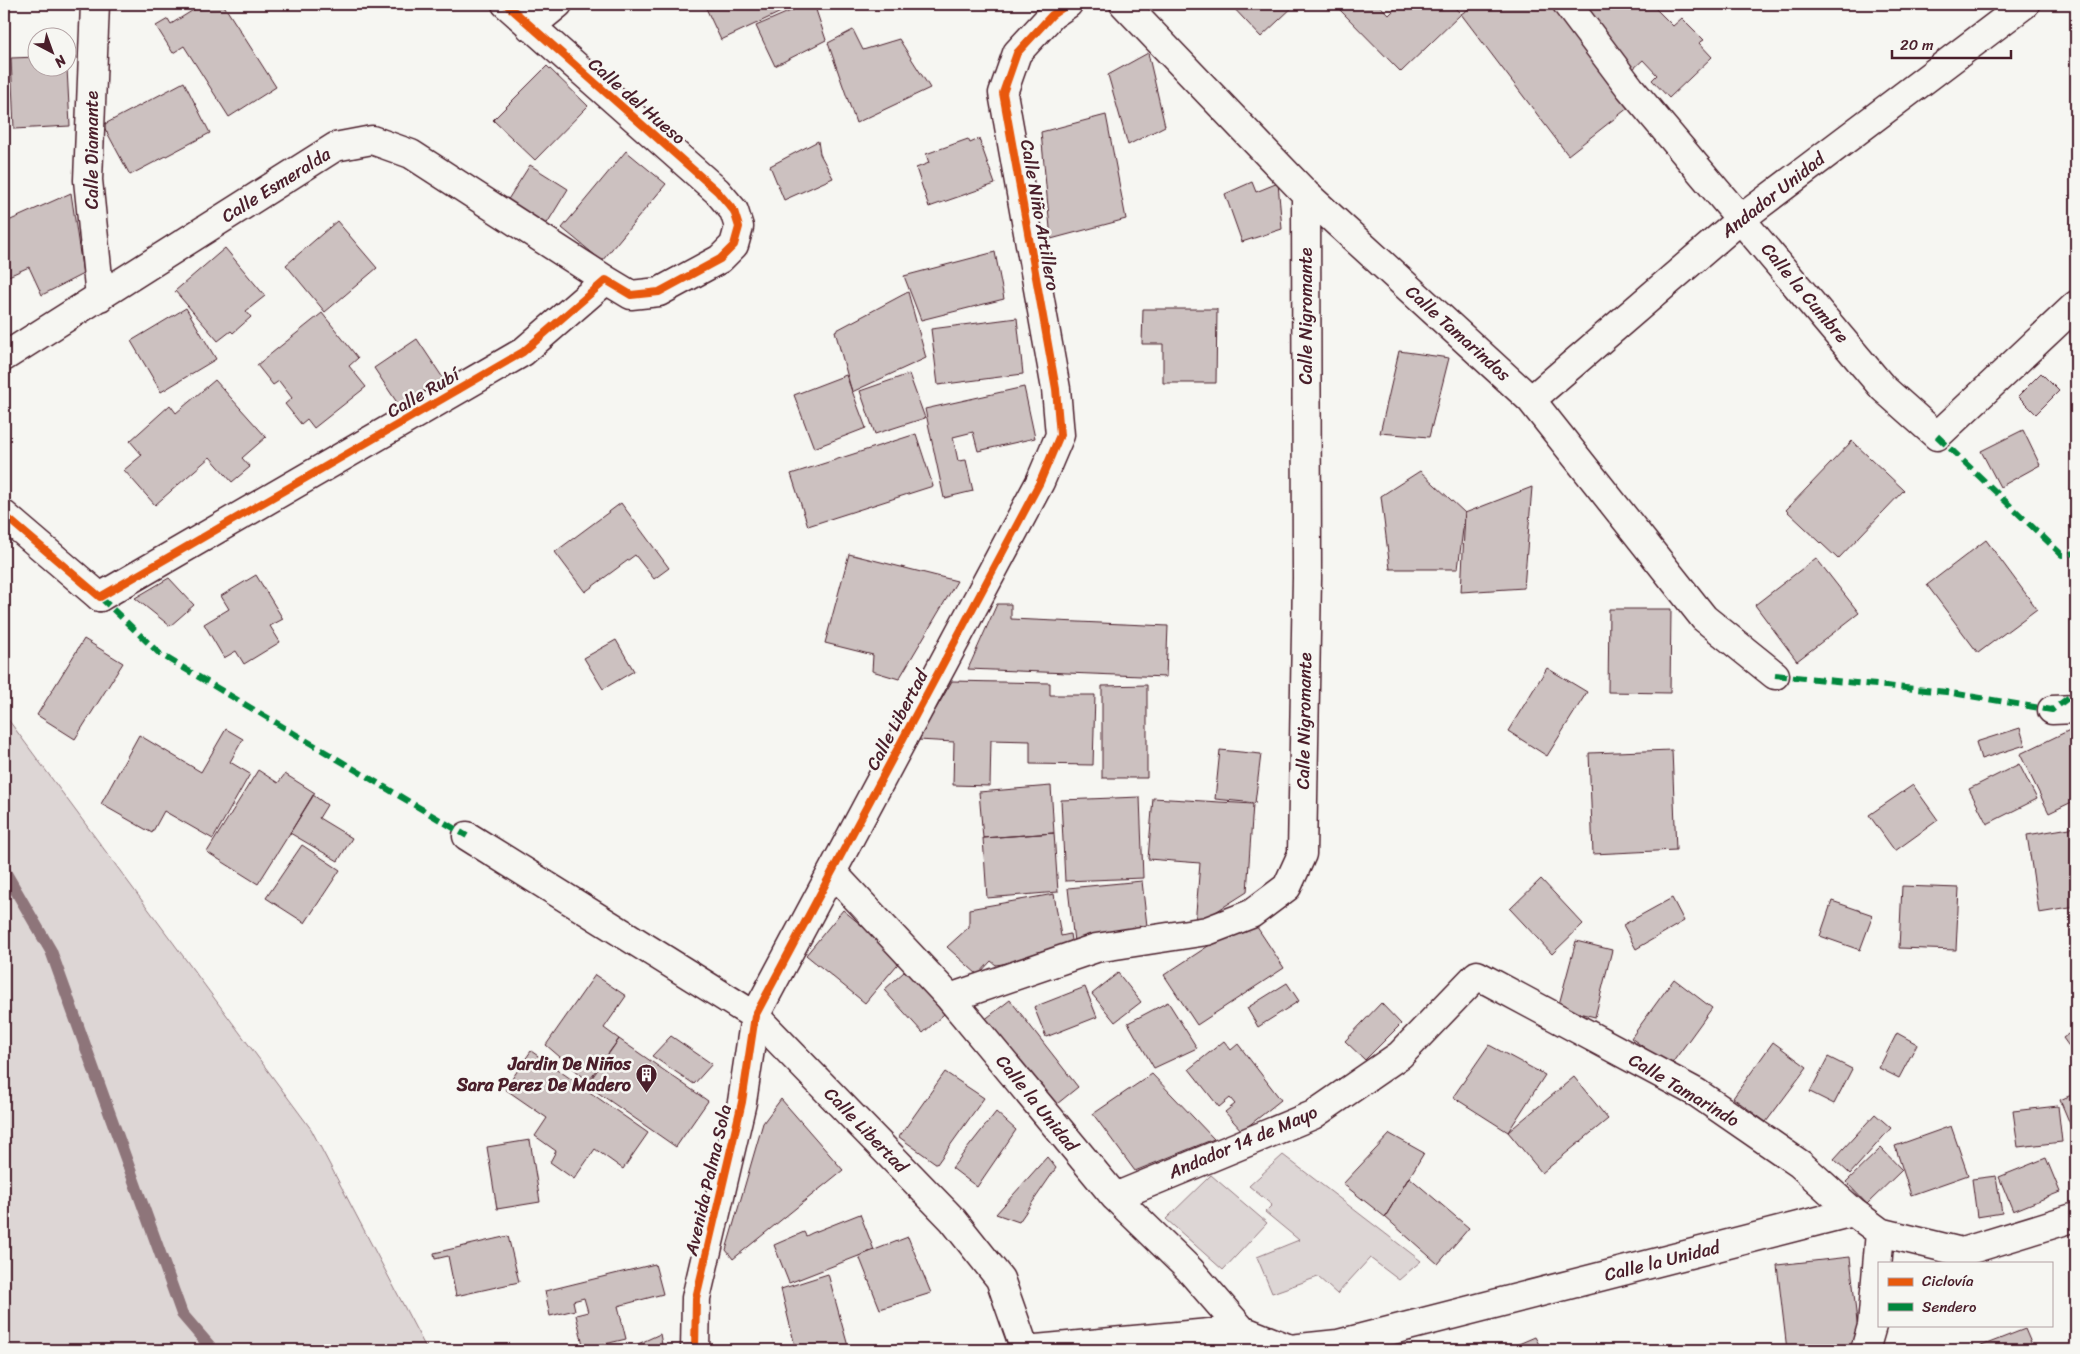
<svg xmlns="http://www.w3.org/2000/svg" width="2080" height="1354" font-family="Sriracha,sans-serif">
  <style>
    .green { fill: #ddd6d5; stroke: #947a80 }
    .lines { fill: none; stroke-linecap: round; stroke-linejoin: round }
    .stream { stroke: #8e747a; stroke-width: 12 }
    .building { fill: #ccc1c0; stroke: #4a1f2b }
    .street-casing { stroke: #4a1f2b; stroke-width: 31 }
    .secondary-casing { stroke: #4a1f2b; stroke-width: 31 }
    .street { stroke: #f6f6f2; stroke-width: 28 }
    .secondary { stroke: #f6f6f2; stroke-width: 28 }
    .quiet { stroke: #00873e; stroke-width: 6; stroke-dasharray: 12 6; stroke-linecap: butt }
    .cycleway-casing { stroke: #f6f6f2; stroke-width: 11 }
    .cycleway { stroke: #e8590c; stroke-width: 8 }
    .labels { text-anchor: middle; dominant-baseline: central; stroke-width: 5; stroke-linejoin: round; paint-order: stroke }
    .street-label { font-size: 18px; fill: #4a1f2b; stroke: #f6f6f2 }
    .poi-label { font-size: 18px; font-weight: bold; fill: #4a1f2b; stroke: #f6f6f2; text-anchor: end }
  </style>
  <rect width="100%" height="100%" fill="#f6f6f2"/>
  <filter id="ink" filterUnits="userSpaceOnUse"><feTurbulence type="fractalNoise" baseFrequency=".02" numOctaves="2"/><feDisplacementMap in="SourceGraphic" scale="10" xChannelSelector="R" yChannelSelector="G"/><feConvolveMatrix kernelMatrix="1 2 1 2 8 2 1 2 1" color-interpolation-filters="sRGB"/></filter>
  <g filter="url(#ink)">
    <path class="green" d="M 4,714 L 311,1129 L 427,1350 L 4,1350 Z
      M 1283,1155 L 1421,1261 L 1399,1280 L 1370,1258 L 1337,1294 L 1318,1277 L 1272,1293 L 1257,1257 L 1299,1240 L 1265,1212 L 1272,1205 L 1249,1186 Z
      M 1211,1175 L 1267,1223 L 1223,1270 L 1166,1219 Z"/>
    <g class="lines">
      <path class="stream" d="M 4,870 L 51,951 L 182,1314 L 213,1350"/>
    </g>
    <path class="building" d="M 203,4 L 223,4 L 276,87 L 229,117 L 184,46 L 173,53 L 156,26 L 168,19 L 171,24 Z
      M 704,4 L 798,4 L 721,40 Z
      M 807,4 L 814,4 L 826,40 L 775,66 L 756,26 Z
      M 1230,4 L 1296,4 L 1261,37 Z
      M 1346,4 L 1378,4 L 1389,15 L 1400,4 L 1451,4 L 1461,14 L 1401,72 L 1340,10 Z
      M 1476,4 L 1556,4 L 1633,104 L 1568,155 L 1461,14 Z
      M 1578,4 L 1651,4 L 1673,26 L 1682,18 L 1704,40 L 1699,43 L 1712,57 L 1669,98 L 1652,80 L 1657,75 L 1643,60 L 1632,70 Z
      M 853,30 L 863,50 L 899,39 L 930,88 L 856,123 L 828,43 Z
      M 1148,53 L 1165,126 L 1128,145 L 1108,75 Z
      M 38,57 L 38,68 L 67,68 L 70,126 L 14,129 L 11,58 Z
      M 547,66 L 588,106 L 535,160 L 493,120 Z
      M 184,82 L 210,133 L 130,175 L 103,125 Z
      M 1106,115 L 1126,219 L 1051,239 L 1041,132 Z
      M 968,139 L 970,143 L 979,139 L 995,184 L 929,207 L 916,168 L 929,163 L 926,154 Z
      M 818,141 L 820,154 L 833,178 L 784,200 L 770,166 Z
      M 626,151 L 666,184 L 602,261 L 562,228 Z
      M 530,165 L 568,189 L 546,225 L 507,201 Z
      M 1252,182 L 1256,192 L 1278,183 L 1282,229 L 1242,242 L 1225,194 Z
      M 71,193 L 83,274 L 42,295 L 29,267 L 4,278 L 4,223 Z
      M 337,221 L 377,268 L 325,312 L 286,265 Z
      M 225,248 L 265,296 L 246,311 L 251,317 L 233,333 L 231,331 L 218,341 L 175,291 Z
      M 995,252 L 1004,299 L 921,320 L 904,276 Z
      M 908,292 L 926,358 L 852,392 L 835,331 Z
      M 186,308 L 216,359 L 161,392 L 131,341 Z
      M 1143,309 L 1217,309 L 1216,383 L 1163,383 L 1163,344 L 1142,344 Z
      M 322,313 L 358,358 L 349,366 L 366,387 L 314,428 L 307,419 L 301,424 L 285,404 L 292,398 L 279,381 L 273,385 L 257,365 Z
      M 1017,318 L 1023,374 L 938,385 L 931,329 Z
      M 417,339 L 443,378 L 400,407 L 374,368 Z
      M 1399,351 L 1449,358 L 1429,437 L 1380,433 Z
      M 2041,373 L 2059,391 L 2036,414 L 2018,396 Z
      M 909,374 L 925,418 L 875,434 L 860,391 Z
      M 846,375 L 866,428 L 814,448 L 794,395 Z
      M 215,380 L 266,437 L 242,458 L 250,467 L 232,482 L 210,457 L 155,505 L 124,470 L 142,455 L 130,441 L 170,405 L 176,413 Z
      M 1024,387 L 1035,438 L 978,451 L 973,432 L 953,437 L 958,461 L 966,460 L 973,491 L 944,498 L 925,409 Z
      M 2023,430 L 2040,465 L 2000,487 L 1981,451 Z
      M 916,434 L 933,486 L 808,526 L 791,474 Z
      M 1852,441 L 1904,490 L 1838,559 L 1786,510 Z
      M 1420,471 L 1465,513 L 1458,569 L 1390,569 L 1381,496 Z
      M 1532,487 L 1524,588 L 1461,592 L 1465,513 Z
      M 621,503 L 669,568 L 654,579 L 635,555 L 585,592 L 555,552 Z
      M 1986,540 L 2037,609 L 1978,653 L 1927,585 Z
      M 849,554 L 957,581 L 899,679 L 872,671 L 873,655 L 825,643 Z
      M 1816,558 L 1859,613 L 1797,661 L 1755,605 Z
      M 256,575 L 283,619 L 270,626 L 280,642 L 244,664 L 236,651 L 224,658 L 204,624 L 229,609 L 221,596 Z
      M 169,578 L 194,605 L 170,626 L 135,598 Z
      M 997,604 L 1011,604 L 1011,619 L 1168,626 L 1166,677 L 968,669 Z
      M 1609,609 L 1671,609 L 1670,693 L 1608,692 Z
      M 84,639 L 123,663 L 75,739 L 37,715 Z
      M 616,640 L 634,671 L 603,689 L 584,658 Z
      M 1547,668 L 1587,692 L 1547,756 L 1508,731 Z
      M 952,681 L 1050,683 L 1050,695 L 1095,695 L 1093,765 L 1030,764 L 1030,741 L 991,740 L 990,786 L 953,785 L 954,742 L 918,740 Z
      M 1147,685 L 1147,778 L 1102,778 L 1102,686 Z
      M 2076,727 L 2076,800 L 2049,813 L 2020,754 Z
      M 2020,728 L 2025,745 L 1981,759 L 1976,742 Z
      M 226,729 L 243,739 L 230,762 L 250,774 L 213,839 L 164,811 L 152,833 L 101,804 L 139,735 L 201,772 Z
      M 1220,750 L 1261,754 L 1255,803 L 1215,799 Z
      M 1672,750 L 1676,850 L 1593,854 L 1589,753 Z
      M 2019,764 L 2037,799 L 1987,824 L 1969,789 Z
      M 258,770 L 278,783 L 285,774 L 315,793 L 258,884 L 207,852 Z
      M 1913,785 L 1938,820 L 1895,851 L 1869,815 Z
      M 1051,786 L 1054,833 L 983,838 L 979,792 Z
      M 313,795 L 327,805 L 319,818 L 352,838 L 338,861 L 290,833 Z
      M 1140,797 L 1143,878 L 1065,881 L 1061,800 Z
      M 1153,798 L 1253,804 L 1247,892 L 1195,925 L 1200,863 L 1148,859 Z
      M 2076,827 L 2076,907 L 2039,913 L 2027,835 Z
      M 1054,833 L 1058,892 L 987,898 L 983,838 Z
      M 302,845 L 340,870 L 305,923 L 266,898 Z
      M 1541,879 L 1583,924 L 1552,954 L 1510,909 Z
      M 1142,881 L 1148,935 L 1074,942 L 1068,888 Z
      M 1902,886 L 1959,888 L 1956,950 L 1899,948 Z
      M 1054,894 L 1061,936 L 1070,934 L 1073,953 L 996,965 L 991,961 L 978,975 L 947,947 L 969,927 L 969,909 Z
      M 1672,898 L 1684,921 L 1636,949 L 1623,925 Z
      M 1832,901 L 1873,915 L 1860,950 L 1820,936 Z
      M 843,910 L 902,959 L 865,1003 L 806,955 Z
      M 1251,918 L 1284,968 L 1197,1025 L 1164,975 Z
      M 1576,941 L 1612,950 L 1595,1017 L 1558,1008 Z
      M 915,962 L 954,1005 L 923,1033 L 884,990 Z
      M 1118,973 L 1141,1002 L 1115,1022 L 1092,994 Z
      M 595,975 L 626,996 L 604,1028 L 619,1039 L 588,1081 L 546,1045 Z
      M 1674,979 L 1712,1008 L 1670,1066 L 1631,1038 Z
      M 1287,983 L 1299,1001 L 1258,1027 L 1247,1008 Z
      M 1085,987 L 1097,1017 L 1046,1037 L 1034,1007 Z
      M 1010,1000 L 1078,1087 L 1047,1112 L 979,1024 Z
      M 1168,1002 L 1197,1048 L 1154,1068 L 1128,1023 Z
      M 1381,1003 L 1401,1024 L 1365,1060 L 1345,1041 Z
      M 2076,1028 L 2076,1056 L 2063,1038 Z
      M 1897,1033 L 1917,1044 L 1899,1078 L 1879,1068 Z
      M 671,1036 L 712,1064 L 694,1084 L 652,1056 Z
      M 619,1039 L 708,1101 L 676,1147 L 587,1085 Z
      M 1224,1041 L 1231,1050 L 1238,1044 L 1281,1100 L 1242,1131 L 1225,1112 L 1235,1104 L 1230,1098 L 1219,1107 L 1189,1069 Z
      M 1773,1042 L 1807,1067 L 1766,1122 L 1733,1098 Z
      M 1489,1045 L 1545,1075 L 1508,1132 L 1453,1097 Z
      M 531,1051 L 648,1133 L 623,1169 L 595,1149 L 574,1179 L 550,1162 L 556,1151 L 535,1136 L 547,1118 L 505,1089 Z
      M 1828,1057 L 1852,1069 L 1834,1104 L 1810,1092 Z
      M 945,1072 L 984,1098 L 937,1164 L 899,1137 Z
      M 1152,1074 L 1214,1139 L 1135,1171 L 1093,1114 Z
      M 1574,1077 L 1608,1119 L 1542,1173 L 1508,1132 Z
      M 2076,1093 L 2076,1138 L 2060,1100 Z
      M 781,1099 L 843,1170 L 733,1259 L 726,1250 L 763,1123 Z
      M 2058,1106 L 2062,1142 L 2018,1147 L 2013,1111 Z
      M 996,1112 L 1016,1130 L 977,1187 L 952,1168 Z
      M 1875,1114 L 1891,1128 L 1850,1174 L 1834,1159 Z
      M 1951,1126 L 1968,1175 L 1911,1195 L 1895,1146 Z
      M 1390,1134 L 1424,1153 L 1385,1217 L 1343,1184 Z
      M 530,1140 L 540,1202 L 497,1209 L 487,1147 Z
      M 1881,1148 L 1902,1170 L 1867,1204 L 1846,1182 Z
      M 1047,1157 L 1056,1168 L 1019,1222 L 996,1214 Z
      M 2046,1158 L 2060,1192 L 2013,1211 L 1999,1177 Z
      M 1996,1176 L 2002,1213 L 1977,1217 L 1972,1179 Z
      M 1409,1177 L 1469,1228 L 1438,1264 L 1385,1217 Z
      M 860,1214 L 874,1250 L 789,1283 L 774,1245 L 804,1232 L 806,1236 L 812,1233 Z
      M 508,1236 L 519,1282 L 456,1296 L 448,1256 L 435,1259 L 434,1253 Z
      M 908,1237 L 931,1293 L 880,1309 L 859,1256 Z
      M 1850,1257 L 1860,1350 L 1787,1350 L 1777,1265 Z
      M 655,1264 L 663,1294 L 618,1306 L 626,1339 L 584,1349 L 576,1315 L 588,1312 L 584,1298 L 573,1301 L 575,1310 L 550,1316 L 545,1291 Z
      M 828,1274 L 849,1350 L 796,1350 L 781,1289 Z
      M 2025,1329 L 2034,1350 L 1971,1350 Z
      M 660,1334 L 663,1350 L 625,1350 Z
      M 1535,1337 L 1542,1350 L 1516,1350 L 1514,1346 Z"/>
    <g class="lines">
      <defs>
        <path id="street" d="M 95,4 L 88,180 L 100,297
          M 1124,4 L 1306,194 L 1531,400 L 1704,618 L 1775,675
          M 1567,4 L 1630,88 L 1883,388 L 1937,436 L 2076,305
          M 530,27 L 558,4
          M 4,357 L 335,147 L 372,140 L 411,154 L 606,280
          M 1531,400 L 1742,218 L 2025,4
          M 100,597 L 523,352 L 606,280 L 631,295 L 659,292 L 720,259 L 734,245 L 739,227 L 734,211 L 717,191 L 506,4
          M 2052,710 L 2076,709
          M 833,873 L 950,998 L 1115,1197 L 1190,1270 L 1242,1330
          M 950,998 L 1096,948 L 1207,931 L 1251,914 L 1287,887 L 1302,854 L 1307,578 L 1306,194
          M 1115,1197 L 1313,1115 L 1400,1055 L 1477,975 L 1697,1093 L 1800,1164 L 1853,1212
          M 1025,1350 L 1000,1279 L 953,1220 L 755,1016 L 1040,482 L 1060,435 L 1056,389 L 1003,93 L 1017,53 L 1052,15 L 1068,4
          M 1025,1350 L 1242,1330 L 1290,1349 L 1338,1344 L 1853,1212 L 1880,1232 L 1962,1252 L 2076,1217
          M 1865,1350 L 1872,1326 L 1880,1232"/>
        <path id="secondary" d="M 4,515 L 100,597
          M 467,836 L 755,1016 L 742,1102 L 696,1298 L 695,1350"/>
      </defs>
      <use href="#street" class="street-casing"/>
      <use href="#secondary" class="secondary-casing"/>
      <use href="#street" class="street"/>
      <use href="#secondary" class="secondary"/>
      <path class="quiet" d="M 1937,436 L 2062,555 L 2076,553
        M 100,597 L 160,654 L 467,836
        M 1775,675 L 1946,692 L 2052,710 L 2076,692"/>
      <defs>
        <path id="cycleway" d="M 4,515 L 100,597 L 523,352 L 606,280 L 631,295 L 659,292 L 720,259 L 734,245 L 739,227 L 734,211 L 717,191 L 506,4
          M 695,1350 L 696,1298 L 742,1102 L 755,1016 L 1040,482 L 1060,435 L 1056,389 L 1003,93 L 1017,53 L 1052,15 L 1068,4"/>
      </defs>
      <use href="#cycleway" class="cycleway-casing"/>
      <use href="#cycleway" class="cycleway"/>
    </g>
  </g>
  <defs>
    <symbol id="building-pin" viewBox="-11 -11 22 30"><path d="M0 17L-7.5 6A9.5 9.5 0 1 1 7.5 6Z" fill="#4a1f2b" stroke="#f6f6f2"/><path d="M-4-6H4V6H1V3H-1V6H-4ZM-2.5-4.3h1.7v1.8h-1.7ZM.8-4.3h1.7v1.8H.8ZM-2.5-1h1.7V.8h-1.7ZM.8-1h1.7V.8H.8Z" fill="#fff"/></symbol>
  </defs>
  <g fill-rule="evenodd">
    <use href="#building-pin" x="634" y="1062" width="25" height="34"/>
  </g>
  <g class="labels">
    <g class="street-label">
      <text transform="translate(637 101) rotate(41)">Calle del Hueso</text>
      <text transform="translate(92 150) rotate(-90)">Calle Diamante</text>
      <text transform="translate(276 185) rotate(-32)">Calle Esmeralda</text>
      <text transform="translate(1773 195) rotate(-38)">Andador Unidad</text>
      <text transform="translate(1040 215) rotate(80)">Calle Niño Artillero</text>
      <text transform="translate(1805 293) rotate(50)">Calle la Cumbre</text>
      <text transform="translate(1306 316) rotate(-90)">Calle Nigromante</text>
      <text transform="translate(1458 333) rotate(42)">Calle Tamarindos</text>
      <text transform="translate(423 393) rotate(-30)">Calle Rubí</text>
      <text transform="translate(897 720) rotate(-62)">Calle Libertad</text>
      <text transform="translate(1304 721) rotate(-89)">Calle Nigromante</text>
      <text transform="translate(1684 1090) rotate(31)">Calle Tamarindo</text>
      <text transform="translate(1037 1103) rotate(51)">Calle la Unidad</text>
      <text transform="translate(866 1130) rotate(46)">Calle Libertad</text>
      <text transform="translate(1243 1142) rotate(-23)">Andador 14 de Mayo</text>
      <text transform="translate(708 1180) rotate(-77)">Avenida Palma Sola</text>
      <text transform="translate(1662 1261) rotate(-14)">Calle la Unidad</text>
    </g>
    <g class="poi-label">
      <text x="631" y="1064">Jardin De Niños<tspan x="631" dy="21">Sara Perez De Madero</tspan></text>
    </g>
  </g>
  <rect width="2080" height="1354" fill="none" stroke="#f6f6f2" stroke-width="20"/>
  <rect x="10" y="10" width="2060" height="1334" fill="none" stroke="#4a1f2b" stroke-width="2" filter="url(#ink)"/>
  <rect x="1878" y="1262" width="175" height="65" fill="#f6f6f2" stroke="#b1a0a2"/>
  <rect x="1888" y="1278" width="25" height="8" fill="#e8590c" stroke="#b1a0a2"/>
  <text x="1922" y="1286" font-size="15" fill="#4a1f2b">Ciclovía</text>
  <rect x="1888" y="1303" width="25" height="8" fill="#00873e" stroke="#b1a0a2"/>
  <text x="1922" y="1312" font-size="15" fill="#4a1f2b">Sendero</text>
  <g transform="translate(52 52) rotate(139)"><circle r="24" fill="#f6f6f2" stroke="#b1a0a2"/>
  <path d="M0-4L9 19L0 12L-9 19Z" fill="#4a1f2b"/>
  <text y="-8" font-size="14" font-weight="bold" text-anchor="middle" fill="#4a1f2b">N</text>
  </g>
  <path d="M1892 50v8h119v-8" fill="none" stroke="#4a1f2b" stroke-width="2.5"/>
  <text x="1900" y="50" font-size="15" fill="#4a1f2b" stroke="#f6f6f2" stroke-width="4" paint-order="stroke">20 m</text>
</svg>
